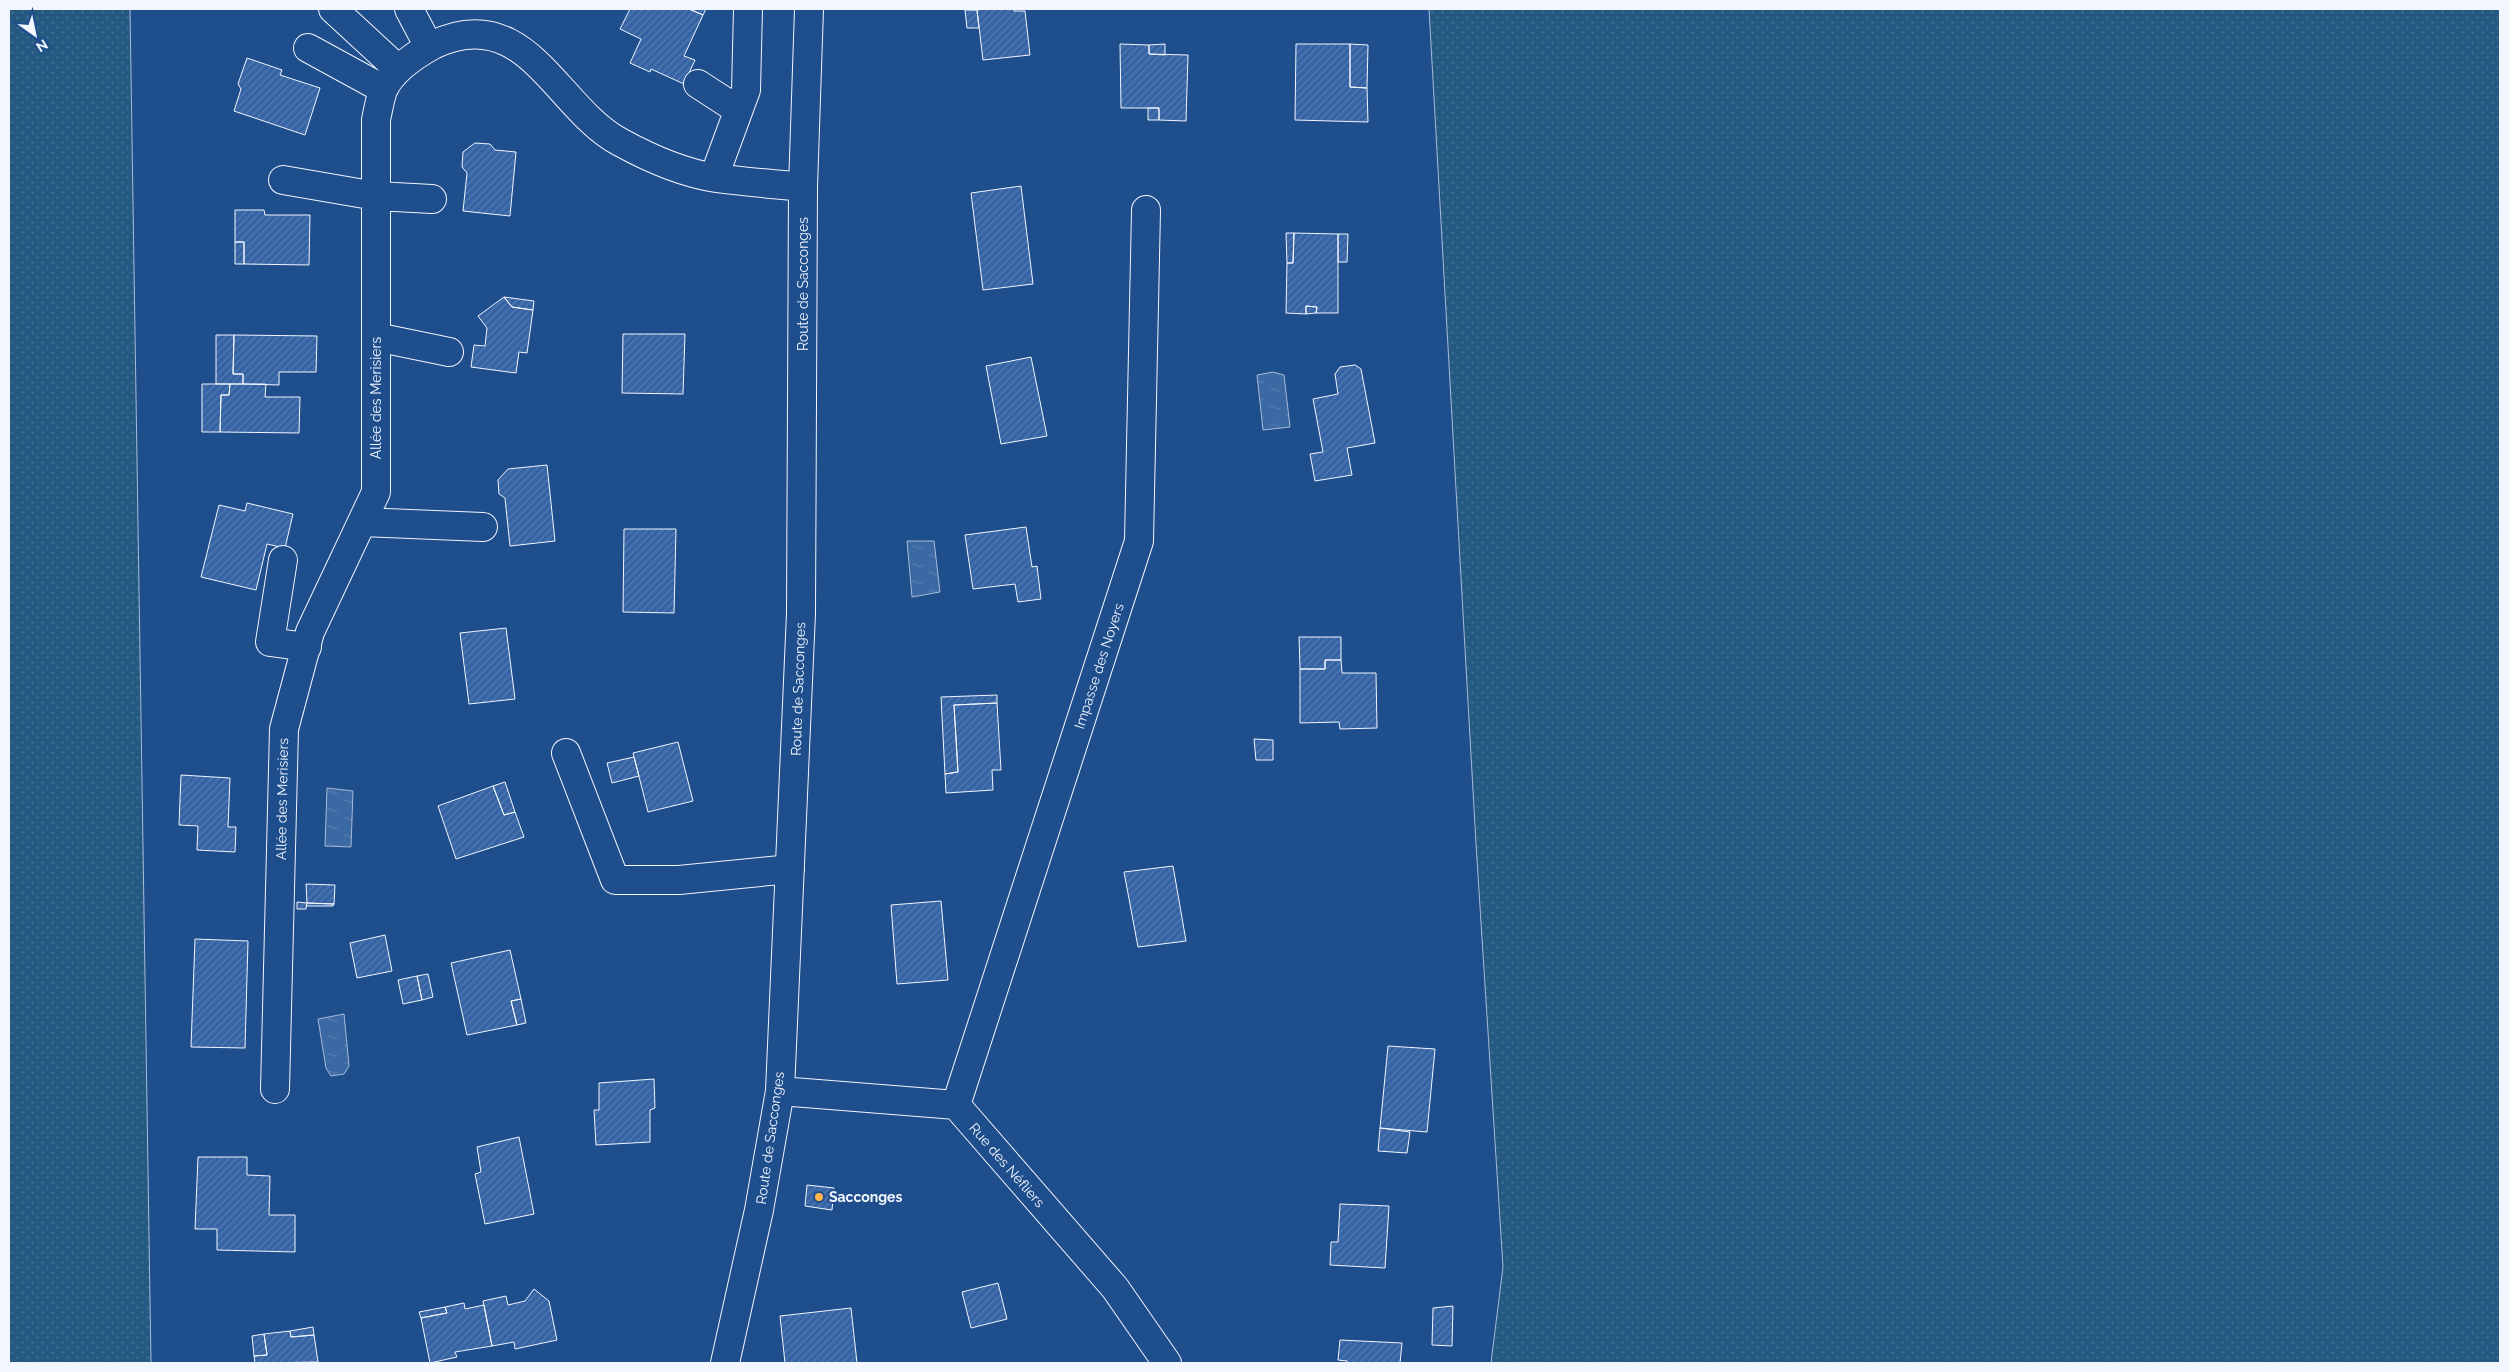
<svg xmlns="http://www.w3.org/2000/svg" width="2509" height="1372" font-family="Raleway,sans-serif">
  <style>
    .grass { fill: url(#grass-dots); stroke: #a8bbd7 }
    .water { fill: url(#water-ripples); stroke: #a8bbd7 }
    .building { fill: url(#building-hatch); stroke: #f2f6ff }
    .lines { fill: none; stroke-linecap: round; stroke-linejoin: round }
    .minor-casing { stroke: #f2f6ff; stroke-width: 30 }
    .minor { stroke: #1f4e8c; stroke-width: 28 }
    .poi-dot { fill: #ffb74d; stroke: #1f4e8c; stroke-width: 2 }
    .labels { text-anchor: middle; dominant-baseline: central; stroke-width: 4; stroke-linejoin: round; paint-order: stroke }
    .street-label { font-size: 14px; fill: #f2f6ff; stroke: #1f4e8c }
    .poi-label { font-size: 14px; font-weight: bold; fill: #f2f6ff; stroke: #1f4e8c; text-anchor: start }
  </style>
  <defs>
    <pattern id="grass-dots" width="8" height="8" patternUnits="userSpaceOnUse" patternTransform="scale(1.25)"><rect width="8" height="8" fill="#245a82"/><path d="M2 2h.1M6 6h.1" fill="none" stroke="#447295" stroke-width="1.8" stroke-linecap="round"/></pattern>
    <pattern id="water-ripples" width="26" height="14" patternUnits="userSpaceOnUse" patternTransform="scale(1.25)"><rect width="26" height="14" fill="#3b69a3"/><path d="M2 4q2-2 4 0t4 0M15 11q2-2 4 0t4 0" fill="none" stroke="#587fb1"/></pattern>
    <pattern id="building-hatch" width="6" height="6" patternUnits="userSpaceOnUse" patternTransform="scale(1.25)"><rect width="6" height="6" fill="#3563a3"/><path d="M-1 1l2-2M0 6l6-6M5 7l2-2" fill="none" stroke="#537ab1"/></pattern>
  </defs>
  <rect width="100%" height="100%" fill="#1f4e8c"/>
  <path class="grass" d="M 9,9 L 130,9 L 151,1363 L 9,1363 Z
    M 1429,9 L 2500,9 L 2500,1363 L 1491,1363 L 1503,1267 L 1476,844 Z"/>
  <path class="water" d="M 1273,372 L 1284,375 L 1290,427 L 1263,430 L 1257,375 Z
    M 907,541 L 934,541 L 940,592 L 912,597 Z
    M 327,788 L 353,791 L 351,847 L 325,846 Z
    M 344,1014 L 349,1066 L 344,1074 L 331,1076 L 326,1068 L 318,1019 Z"/>
  <path class="building" d="M 630,9 L 689,9 L 703,15 L 684,56 L 695,60 L 684,84 L 651,69 L 650,72 L 630,63 L 641,39 L 620,29 Z
    M 689,9 L 706,9 L 703,15 Z
    M 965,9 L 1014,9 L 1014,11 L 1025,11 L 1030,55 L 983,60 L 977,10 Z
    M 965,10 L 977,10 L 979,28 L 967,28 Z
    M 1120,44 L 1149,45 L 1149,54 L 1188,55 L 1186,121 L 1159,120 L 1159,108 L 1121,108 Z
    M 1165,44 L 1165,55 L 1149,54 L 1149,45 Z
    M 1296,44 L 1350,44 L 1350,87 L 1367,88 L 1368,122 L 1295,120 Z
    M 1350,44 L 1368,45 L 1367,88 L 1350,87 Z
    M 247,58 L 282,70 L 280,75 L 320,88 L 305,135 L 234,111 L 241,89 L 238,84 Z
    M 1148,108 L 1159,108 L 1159,120 L 1148,120 Z
    M 475,143 L 490,144 L 495,150 L 516,152 L 510,216 L 463,211 L 467,173 L 462,167 L 463,152 Z
    M 1021,186 L 1033,284 L 983,290 L 971,193 Z
    M 235,210 L 264,210 L 265,215 L 310,215 L 309,265 L 244,264 L 244,242 L 235,242 Z
    M 1286,233 L 1294,233 L 1293,263 L 1287,263 Z
    M 1294,233 L 1338,234 L 1338,313 L 1316,313 L 1317,307 L 1306,306 L 1306,314 L 1286,313 L 1287,263 L 1293,263 Z
    M 1338,234 L 1348,234 L 1347,262 L 1338,262 Z
    M 235,242 L 244,242 L 244,264 L 235,264 Z
    M 504,297 L 534,301 L 533,310 L 512,307 Z
    M 504,297 L 512,307 L 533,310 L 527,353 L 519,352 L 516,373 L 471,367 L 474,345 L 485,346 L 487,328 L 478,316 Z
    M 1306,306 L 1317,307 L 1316,313 L 1306,314 Z
    M 623,334 L 685,334 L 683,394 L 622,393 Z
    M 216,335 L 234,335 L 233,374 L 243,374 L 243,384 L 216,384 Z
    M 234,335 L 317,336 L 316,372 L 279,372 L 279,385 L 243,384 L 243,374 L 233,374 Z
    M 1031,357 L 1047,436 L 1001,444 L 986,366 Z
    M 1355,365 L 1361,369 L 1375,443 L 1347,448 L 1352,475 L 1315,481 L 1310,454 L 1323,452 L 1313,399 L 1338,394 L 1335,374 L 1340,367 Z
    M 202,384 L 230,384 L 229,395 L 221,395 L 220,432 L 202,432 Z
    M 230,384 L 266,384 L 265,397 L 300,397 L 299,433 L 220,432 L 221,395 L 229,395 Z
    M 547,465 L 555,541 L 510,546 L 505,498 L 499,494 L 498,480 L 508,469 Z
    M 247,503 L 293,514 L 285,548 L 267,544 L 256,590 L 201,577 L 219,505 L 245,511 Z
    M 1026,527 L 1032,567 L 1037,566 L 1041,599 L 1018,602 L 1015,584 L 973,589 L 965,535 Z
    M 624,529 L 676,529 L 674,613 L 623,612 Z
    M 506,628 L 515,699 L 469,704 L 460,633 Z
    M 1299,637 L 1341,637 L 1341,660 L 1325,660 L 1325,669 L 1300,669 Z
    M 1325,660 L 1341,660 L 1342,673 L 1376,673 L 1377,728 L 1340,729 L 1339,722 L 1300,723 L 1300,669 L 1325,669 Z
    M 997,695 L 997,703 L 954,705 L 958,772 L 945,774 L 941,697 Z
    M 997,703 L 1001,770 L 992,770 L 993,790 L 946,793 L 945,774 L 958,772 L 954,705 Z
    M 1254,739 L 1273,740 L 1273,760 L 1256,760 Z
    M 678,742 L 693,801 L 648,812 L 633,753 Z
    M 634,757 L 639,776 L 612,783 L 607,763 Z
    M 181,775 L 230,778 L 228,827 L 236,827 L 235,852 L 197,850 L 198,826 L 179,825 Z
    M 505,782 L 515,812 L 504,815 L 493,786 Z
    M 493,786 L 504,815 L 515,812 L 524,837 L 456,859 L 438,806 Z
    M 1173,866 L 1186,941 L 1138,947 L 1124,872 Z
    M 306,884 L 335,885 L 334,904 L 307,903 Z
    M 941,901 L 948,980 L 897,984 L 891,905 Z
    M 297,902 L 307,903 L 306,909 L 297,909 Z
    M 307,903 L 334,904 L 333,906 L 306,906 Z
    M 385,935 L 392,971 L 357,978 L 350,943 Z
    M 195,939 L 248,941 L 245,1048 L 191,1047 Z
    M 510,950 L 521,999 L 511,1001 L 517,1025 L 467,1035 L 451,963 Z
    M 428,974 L 433,997 L 422,1000 L 417,976 Z
    M 417,976 L 422,1000 L 403,1004 L 398,980 Z
    M 521,999 L 526,1023 L 517,1025 L 511,1001 Z
    M 1388,1046 L 1435,1049 L 1427,1132 L 1380,1128 Z
    M 654,1079 L 655,1108 L 650,1110 L 650,1142 L 596,1145 L 594,1110 L 599,1110 L 599,1083 Z
    M 1380,1128 L 1410,1132 L 1407,1153 L 1378,1151 Z
    M 519,1137 L 534,1214 L 485,1224 L 475,1174 L 481,1172 L 477,1147 Z
    M 198,1157 L 247,1157 L 247,1175 L 270,1176 L 269,1215 L 295,1215 L 295,1252 L 217,1250 L 217,1229 L 195,1229 Z
    M 807,1185 L 834,1188 L 832,1210 L 805,1206 Z
    M 1340,1204 L 1389,1206 L 1385,1268 L 1330,1265 L 1331,1242 L 1338,1242 Z
    M 998,1283 L 1007,1319 L 971,1328 L 962,1292 Z
    M 534,1289 L 549,1301 L 557,1340 L 515,1349 L 514,1342 L 492,1346 L 483,1301 L 506,1296 L 508,1305 L 525,1301 Z
    M 464,1303 L 465,1309 L 484,1305 L 492,1346 L 455,1352 L 457,1357 L 430,1363 L 421,1318 L 447,1313 L 445,1307 Z
    M 1453,1306 L 1452,1346 L 1432,1345 L 1433,1308 Z
    M 445,1307 L 447,1313 L 421,1318 L 419,1312 Z
    M 851,1308 L 857,1363 L 785,1363 L 780,1316 Z
    M 313,1327 L 314,1335 L 291,1337 L 290,1331 Z
    M 290,1331 L 291,1337 L 314,1335 L 318,1362 L 255,1363 L 254,1356 L 267,1355 L 264,1334 Z
    M 264,1334 L 267,1355 L 254,1356 L 252,1336 Z
    M 1340,1340 L 1402,1343 L 1400,1363 L 1347,1363 L 1347,1361 L 1338,1360 Z"/>
  <g class="lines">
    <defs>
      <path id="minor" d="M 333,9 L 398,69
        M 409,9 L 429,47
        M 308,48 L 383,89
        M 698,84 L 738,110
        M 714,177 L 746,90 L 748,9
        M 283,180 L 376,196 L 432,199
        M 376,337 L 449,352
        M 362,522 L 483,527
        M 283,560 L 270,642 L 307,647
        M 566,753 L 615,880 L 679,880 L 790,869
        M 275,1089 L 284,729 L 310,632 L 376,492 L 376,120 C 378,110 380,99 383,90 C 392,70 415,55 433,45 C 526,0 556,108 620,142 C 649,158 684,173 716,178 C 745,182 774,184 803,187
        M 780,1091 L 956,1105 L 1115,1288 L 1167,1363
        M 956,1105 L 1139,541 L 1146,210
        M 725,1363 L 759,1210 L 780,1091 L 801,613 L 803,187 L 809,9"/>
    </defs>
    <use href="#minor" class="minor-casing"/>
    <use href="#minor" class="minor"/>
  </g>
  <circle class="poi-dot" cx="819" cy="1197" r="5"/>
  <g class="labels">
    <g class="street-label">
      <text transform="translate(803 284) rotate(-90)">Route de Sacconges</text>
      <text transform="translate(376 398) rotate(-90)">Allée des Merisiers</text>
      <text transform="translate(1099 666) rotate(-72)">Impasse des Noyers</text>
      <text transform="translate(798 689) rotate(-88)">Route de Sacconges</text>
      <text transform="translate(282 799) rotate(-89)">Allée des Merisiers</text>
      <text transform="translate(770 1138) rotate(-82)">Route de Sacconges</text>
      <text transform="translate(1007 1165) rotate(49)">Rue des Néfliers</text>
    </g>
    <g class="poi-label">
      <text x="829" y="1197">Sacconges</text>
    </g>
  </g>
  <rect width="2509" height="1372" fill="none" stroke="#f2f6ff" stroke-width="20"/>
  <g transform="translate(35 35) rotate(147)" stroke="#1f4e8c" stroke-width="4" paint-order="stroke">
  <path d="M0-4L9 19L0 12L-9 19Z" fill="#f2f6ff"/>
  <text y="-8" font-size="14" font-weight="bold" text-anchor="middle" fill="#f2f6ff">N</text>
  </g>
</svg>
